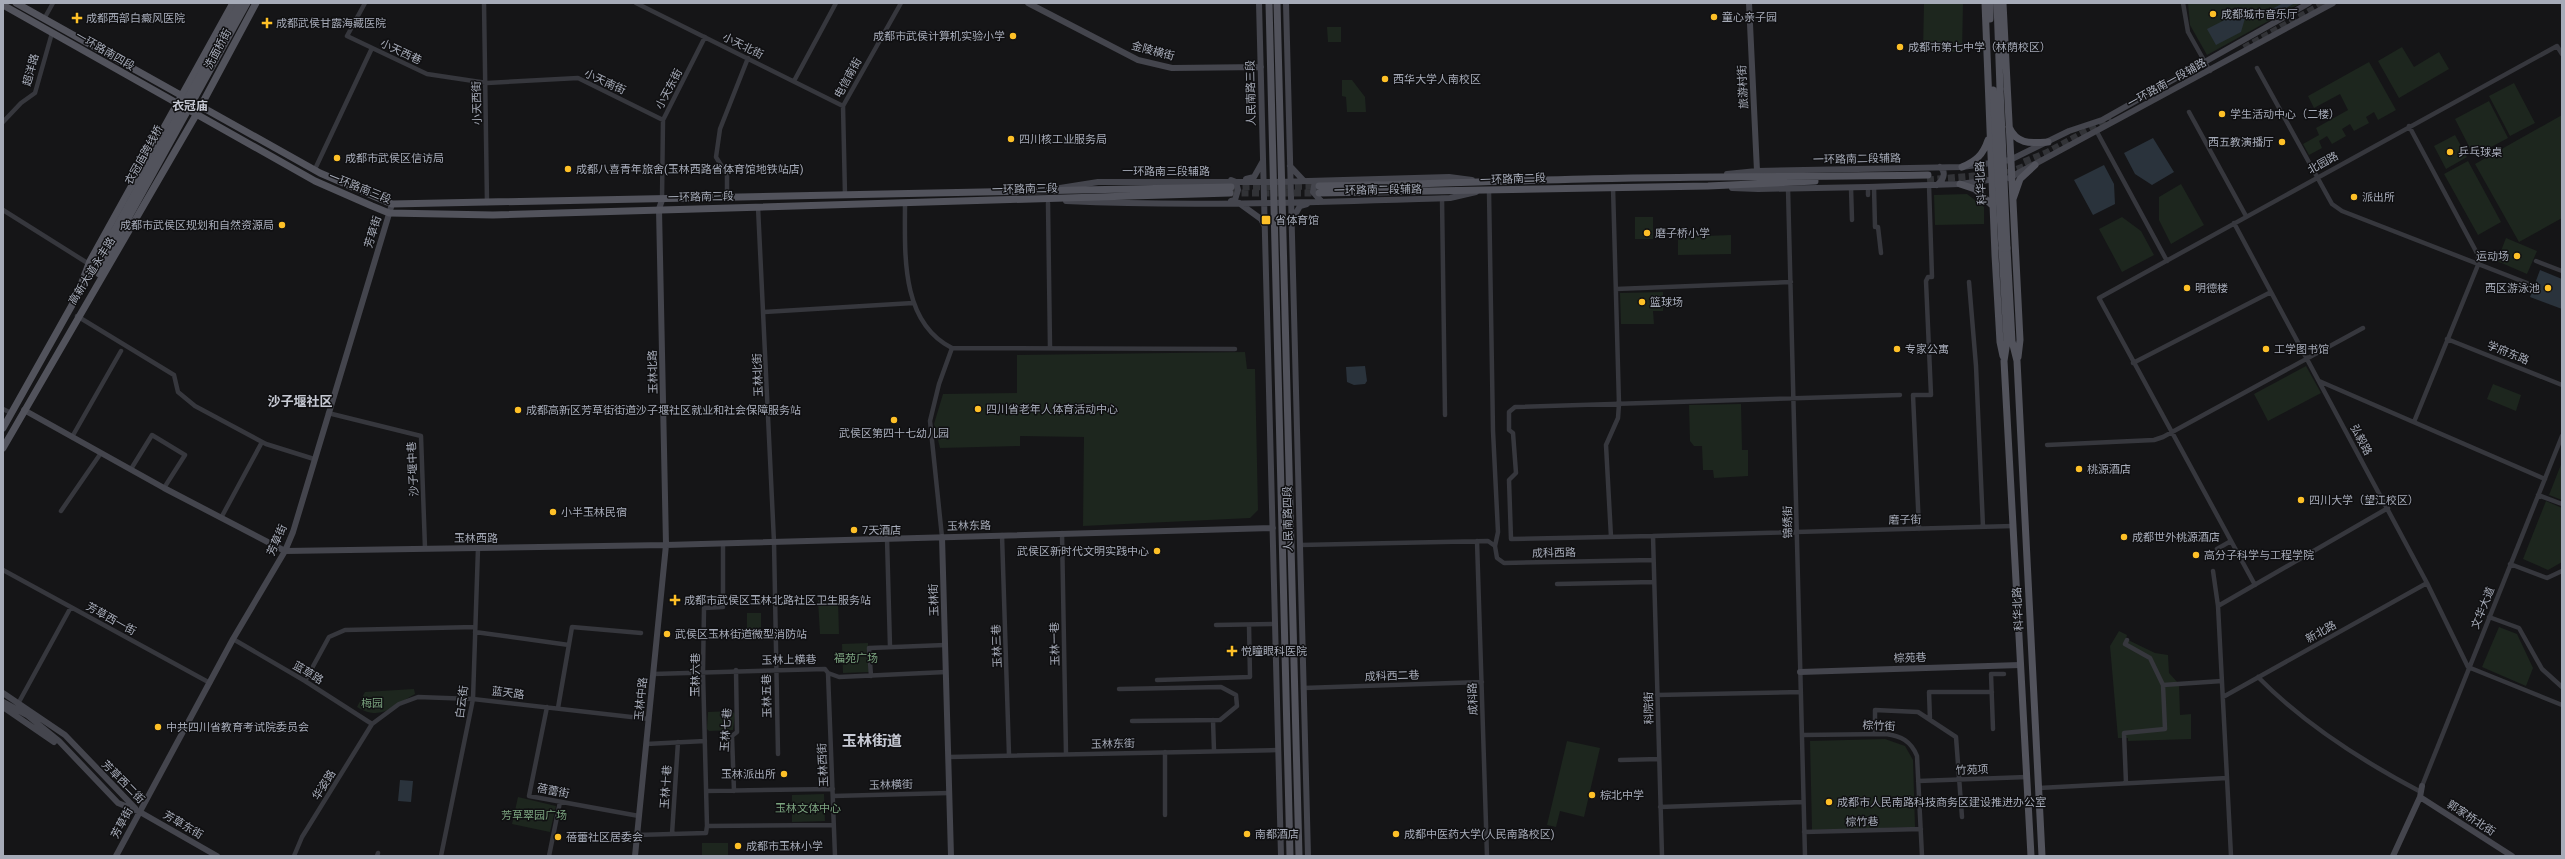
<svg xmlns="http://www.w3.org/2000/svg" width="2565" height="859" font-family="Roboto,'Noto Sans SC',sans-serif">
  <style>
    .green { fill: #1d261e }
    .water { fill: #2a333c }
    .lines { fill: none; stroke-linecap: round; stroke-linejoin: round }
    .primary-tunnel { stroke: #323337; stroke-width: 7; stroke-dasharray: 7 3.5; stroke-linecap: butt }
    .street { stroke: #36373d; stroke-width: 4.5 }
    .secondary { stroke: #44454d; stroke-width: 6 }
    .primary { stroke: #52535c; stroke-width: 7 }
    .primary-bridge { stroke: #52535c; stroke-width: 7 }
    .poi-dot { fill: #fec027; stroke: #101012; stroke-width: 1.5 }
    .labels { text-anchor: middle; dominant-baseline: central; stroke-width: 3; stroke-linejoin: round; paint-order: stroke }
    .poi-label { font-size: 11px; fill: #a6abb8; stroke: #101012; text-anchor: start }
    .street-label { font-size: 11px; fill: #a6abb8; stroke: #101012 }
    .park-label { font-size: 11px; fill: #7ca580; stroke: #101012 }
    .neighbourhood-label { font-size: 12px; font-weight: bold; fill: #c7cad4; stroke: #101012 }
    .quarter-label { font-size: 13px; font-weight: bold; fill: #c7cad4; stroke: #101012 }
    .district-label { font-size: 15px; font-weight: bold; fill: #c7cad4; stroke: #101012 }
  </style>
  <rect width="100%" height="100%" fill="#151517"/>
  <path class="green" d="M 1924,3 L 1963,3 L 1962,52 L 1923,51 Z
    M 2188,3 L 2301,3 L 2207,55 L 2190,25 Z
    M 1327,27 L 1341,27 L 1341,42 L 1328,42 Z
    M 2402,47 L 2414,67 L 2439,52 L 2449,69 L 2399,98 L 2378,61 Z
    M 2369,62 L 2396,110 L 2378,120 L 2374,112 L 2366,117 L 2369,123 L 2354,131 L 2350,124 L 2342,129 L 2346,136 L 2332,144 L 2327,136 L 2319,141 L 2322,148 L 2309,155 L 2303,144 L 2319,135 L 2316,128 L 2348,110 L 2340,94 L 2314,108 L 2308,96 Z
    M 1342,80 L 1352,80 L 1365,97 L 1366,112 L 1347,112 L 1346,97 L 1342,96 Z
    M 2514,83 L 2535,123 L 2510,136 L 2489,96 Z
    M 2489,101 L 2508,138 L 2474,156 L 2455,119 Z
    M 2562,115 L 2562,218 L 2519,242 L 2475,164 Z
    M 2455,135 L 2467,157 L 2446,169 L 2434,146 Z
    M 2468,161 L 2501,222 L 2478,235 L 2444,174 Z
    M 2181,184 L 2204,225 L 2171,244 L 2159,220 L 2159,197 Z
    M 1967,194 L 1984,207 L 1984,224 L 1935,225 L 1934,195 Z
    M 1635,217 L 1653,217 L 1653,239 L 1635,239 Z
    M 2122,217 L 2141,231 L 2154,255 L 2122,272 L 2099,229 Z
    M 1731,235 L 1731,254 L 1678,255 L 1678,237 Z
    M 2506,238 L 2537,251 L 2527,274 L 2497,261 Z
    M 1663,292 L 1663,311 L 1653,311 L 1654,324 L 1621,324 L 1620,293 Z
    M 1245,352 L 1247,369 L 1255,369 L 1258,510 L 1250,518 L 1083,526 L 1084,437 L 1020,436 L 1020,446 L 940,448 L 934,424 L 943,394 L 1017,393 L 1017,355 Z
    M 2306,366 L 2321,393 L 2268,421 L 2254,394 Z
    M 2493,384 L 2521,395 L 2516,411 L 2487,399 Z
    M 1741,404 L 1742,450 L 1748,450 L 1748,476 L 1714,478 L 1713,470 L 1703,470 L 1702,446 L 1694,446 L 1690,441 L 1689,405 Z
    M 2562,462 L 2562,500 L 2549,495 Z
    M 2546,501 L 2562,508 L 2562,562 L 2548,570 L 2523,559 Z
    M 818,600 L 838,600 L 839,634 L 820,634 Z
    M 747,613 L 761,613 L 761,631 L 747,631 Z
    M 2499,627 L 2517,634 L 2533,668 L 2526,686 L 2482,667 Z
    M 2119,631 L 2127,635 L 2126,639 L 2155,653 L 2168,655 L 2169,673 L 2179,684 L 2180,715 L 2191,714 L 2191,739 L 2128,741 L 2128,738 L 2118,738 L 2110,646 Z
    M 868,643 L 869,672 L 843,673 L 842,644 Z
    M 414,689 L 415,694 C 393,706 381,722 357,707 L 365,692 Z
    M 732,711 L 735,714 L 733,730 L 709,731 L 707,729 L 708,712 Z
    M 1885,739 L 1905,746 L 1913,760 L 1915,827 L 1812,830 L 1810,741 Z
    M 1567,741 L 1600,748 L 1584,817 L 1560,811 L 1556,827 L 1547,825 Z
    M 824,794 L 825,821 L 792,822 L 792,795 Z
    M 518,797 L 556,806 L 550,832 L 512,824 Z
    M 702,843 L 728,843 L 728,856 L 702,856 Z"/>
  <path class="water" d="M 2283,3 L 2295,3 L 2270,17 L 2272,9 Z
    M 2248,8 L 2241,32 L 2216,45 L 2207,29 Z
    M 2153,138 L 2174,172 L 2152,185 L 2135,174 L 2124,153 Z
    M 2104,165 L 2114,184 L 2115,204 L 2093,215 L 2074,180 Z
    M 2540,270 L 2562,279 L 2562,309 L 2530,297 Z
    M 1365,366 L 1367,381 L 1365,384 L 1354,385 L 1347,382 L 1346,367 Z
    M 400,780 L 413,781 L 411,802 L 398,801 Z"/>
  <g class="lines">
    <path class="primary-tunnel" d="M 2244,48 L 2324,3
      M 2024,162 L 2046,153 L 2111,118
      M 2007,173 L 2031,164
      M 1927,180 L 1997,174
      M 1232,187 L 1319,186
      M 1231,193 L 1318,193"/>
    <path class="street" d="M 365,3 L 347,36 L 427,74 L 487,83 L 578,78 L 663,120
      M 484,3 L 487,203
      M 636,3 L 843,106
      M 2183,3 L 2188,32 L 2210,71
      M 44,19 L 53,3
      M 2257,68 L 2332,204 L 2342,211 L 2527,283
      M 794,81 L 836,3
      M 2189,112 L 2246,216
      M 3,122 L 21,103 L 35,93 L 52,33
      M 2409,126 L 2478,255 L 2478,265 L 2414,422
      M 2097,132 L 2167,261
      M 315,169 L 372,48
      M 1874,187 L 1875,227 L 1878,227 L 1881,253
      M 1788,188 L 1805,856
      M 1851,188 L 1852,220
      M 1489,191 L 1493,431 L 1498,532 L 1495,546
      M 845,195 L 843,106 L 901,3
      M 1868,195 L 1868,187
      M 727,198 L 727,175 L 716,157 L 720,129 L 748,58
      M 1442,198 L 1445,415
      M 662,199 L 663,120 L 705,37
      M 905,203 C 905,253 900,322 952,348 L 1235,349
      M 1048,203 L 1050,347
      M 758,207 L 774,542 L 778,754
      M 3,210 L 89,264
      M 2234,223 L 2427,583 L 2468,667 L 2562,705
      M 2536,261 L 2562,271
      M 1969,282 L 1976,366 L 1983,527
      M 1616,289 L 1791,282
      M 764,312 L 913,303
      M 77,316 L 174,375 L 178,392 L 195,406 L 266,444 L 314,459
      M 2447,339 L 2562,385
      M 2133,363 L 2271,292
      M 2319,381 L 2545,479
      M 3,409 L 11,413
      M 328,413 L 421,436 L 425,548
      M 72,437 L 121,351
      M 2047,445 L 2154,440 L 2163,437 L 2363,328
      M 131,469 L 152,435 L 185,455 L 164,488
      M 2538,495 L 2562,504
      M 61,511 L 101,453
      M 221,518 L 262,442
      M 1919,529 L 1913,395 L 1931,395 L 1926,281 L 1928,277 L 1932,277 L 1929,185
      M 1062,533 L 1066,754
      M 1002,535 L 1009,755
      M 1653,536 L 1511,539 L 1509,480 L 1516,473 L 1513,433 L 1509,430 L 1509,412 L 1515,407 L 1900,395
      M 942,537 L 930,421 L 939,384 L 952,348
      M 1611,537 L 1606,445 L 1618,418 L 1619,404 L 1613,187
      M 887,538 L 890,647
      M 1477,541 L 1487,856
      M 1300,545 L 1488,541 L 1495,546 L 1497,558 L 1504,563 L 1653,560
      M 2217,549 L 2231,541
      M 2510,564 L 2547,578 L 2562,571
      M 3,570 L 210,683
      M 2213,571 L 2218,606
      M 1557,584 L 1654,582
      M 2255,585 L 2099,298 L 2557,46 L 2562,54
      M 2489,617 L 2519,628 L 2542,669 L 2562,687
      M 1216,625 L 1275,624
      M 475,632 L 569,645
      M 233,639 L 305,681 L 372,724
      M 2127,640 L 2125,644 L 2150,658 L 2163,685
      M 828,673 L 835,856
      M 653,674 L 825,669 L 828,673 L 839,677 L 946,672
      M 871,676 L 869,648 L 945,645
      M 2258,677 C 2305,725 2362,761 2421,792
      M 1157,680 L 1250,677 L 1249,625
      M 305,681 L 329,637 L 345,630 L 475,627
      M 1303,688 L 1482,682
      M 1119,689 L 1221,687 L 1236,695 L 1237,706 L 1220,720 L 1132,721
      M 1657,695 L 1801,692
      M 2223,697 L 2427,583
      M 19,702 L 71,607
      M 547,707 L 529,796 L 639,816
      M 558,708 L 572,627 L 641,633
      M 1213,720 L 1214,751
      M 1930,720 L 1929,692 L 1992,692
      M 1993,729 L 1991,674 L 2004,674
      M 1875,734 L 1875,710 L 1918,712 L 1956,737 L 1962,817
      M 1802,735 L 1886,734 C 1901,736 1911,741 1917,756 L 1922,856
      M 646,744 L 705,741
      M 1165,752 L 1165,815
      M 949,757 L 1278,750
      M 1620,760 L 1659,759
      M 2227,778 L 2231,856
      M 1918,781 L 2027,777
      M 2126,783 L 2124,733 L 2165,729 L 2163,685 L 2222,681
      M 2422,786 L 2562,436
      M 2039,788 L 2227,778 L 2218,606 L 2388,508
      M 706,791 L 833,789
      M 734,791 L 732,736 L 737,732 L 736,670
      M 833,796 L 949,793
      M 1660,807 L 1803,802
      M 707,826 L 703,672 L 704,608 L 723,607 L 723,543
      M 1804,832 L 1921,829
      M 672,834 L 678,742
      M 637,835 L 706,833 L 707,826 L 834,825
      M 294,856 L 302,837 L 372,724 L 399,704 L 418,697 L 473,699 L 649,719
      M 377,856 L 378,853
      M 441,856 L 473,699 L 478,548
      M 549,856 L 560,802
      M 1662,856 L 1653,536 L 2013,526"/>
    <path class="secondary" d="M 1028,3 L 1138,60 L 1172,68 L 1261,67
      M 1259,3 L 1281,856
      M 1286,3 L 1308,856
      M 1749,3 L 1757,171
      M 1290,166 L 1304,181
      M 1727,174 L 1757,171 L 1962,167 L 1991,163 L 2010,160 L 2069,131 L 2102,120 L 2309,3
      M 2009,178 L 2333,3
      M 1246,179 L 1254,177 L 1263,161
      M 1315,181 L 1313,192 L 1321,201
      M 1937,185 C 1943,181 1947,172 1940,167
      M 1060,188 L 1098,182 L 1273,182 L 1449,177 L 1472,180
      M 1732,188 L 1758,189 L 1868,187 L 1960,184 L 1996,179
      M 1066,201 C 1193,207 1322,202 1450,198 L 1476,192
      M 1231,201 L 1235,200 L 1238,190 L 1236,182 L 1231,180
      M 1239,203 L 1261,219 L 1264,225
      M 1292,220 L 1300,206 L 1307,204
      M 24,410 L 164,488 L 285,551 L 666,545 L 1273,528
      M 942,537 L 951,856
      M 1800,672 L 2020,665
      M 3,693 L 65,735 L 135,808
      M 3,702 L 27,715 L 59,741 L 118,803 L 140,812 L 217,856
      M 3,707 L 54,742
      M 2420,797 L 2512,856
      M 116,856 L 233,639 L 285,551 L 293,532 L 392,204
      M 635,856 L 666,545 L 659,209 L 662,200
      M 2393,856 L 2420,797 L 2422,786"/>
    <path class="primary" d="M 16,3 L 320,173 L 392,204 L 1231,187
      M 1269,3 L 1290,856
      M 1277,3 L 1299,856
      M 1985,3 L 1995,255 L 2000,342 L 2003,356
      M 1990,3 L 1990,19
      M 1997,3 L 2000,89
      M 2003,3 L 2020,340 L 2018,357
      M 3,5 L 315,181 L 372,206 L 389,213 L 493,215 L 1230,193
      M 2009,127 C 2017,145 2031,143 2048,142
      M 1962,167 C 1976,161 1983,155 1988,140
      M 1960,184 L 1975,189 L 1993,206
      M 1319,186 C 1408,185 1496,181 1585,179 C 1699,176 1813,177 1928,175
      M 1319,193 L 1708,186 L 1815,181
      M 2013,199 L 2020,179 L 2035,165
      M 2002,248 L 2007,341 L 2004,361 L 2031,856
      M 2007,248 L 2012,341 L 2017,361 L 2042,856
      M 99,274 L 120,233
      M 88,277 L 113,233
      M 3,428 L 76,298 L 90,261 L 233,3
      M 3,448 L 196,115 L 256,3"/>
    <path class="primary-bridge" d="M 2000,89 L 2007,248
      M 1993,90 L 2002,248
      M 113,233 L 240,3
      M 120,233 L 247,3"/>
  </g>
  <g class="poi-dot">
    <circle cx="2213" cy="14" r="4"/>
    <circle cx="1714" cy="17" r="4"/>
    <path d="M75 12h4v4h4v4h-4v4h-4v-4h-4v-4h4z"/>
    <path d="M265 17h4v4h4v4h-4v4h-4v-4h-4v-4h4z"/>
    <circle cx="1013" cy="36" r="4"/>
    <circle cx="1900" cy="47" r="4"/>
    <circle cx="1385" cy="79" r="4"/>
    <circle cx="2222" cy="114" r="4"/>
    <circle cx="1011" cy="139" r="4"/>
    <circle cx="2282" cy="142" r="4"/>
    <circle cx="2450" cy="152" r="4"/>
    <circle cx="337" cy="158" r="4"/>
    <circle cx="568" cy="169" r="4"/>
    <circle cx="2354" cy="197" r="4"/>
    <rect x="1261" y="215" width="10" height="10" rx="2"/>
    <circle cx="282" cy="225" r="4"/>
    <circle cx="1647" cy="233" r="4"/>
    <circle cx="2517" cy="256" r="4"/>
    <circle cx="2187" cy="288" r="4"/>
    <circle cx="2548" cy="288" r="4"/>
    <circle cx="1642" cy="302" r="4"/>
    <circle cx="1897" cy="349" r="4"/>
    <circle cx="2266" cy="349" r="4"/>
    <circle cx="978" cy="409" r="4"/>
    <circle cx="518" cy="410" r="4"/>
    <circle cx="894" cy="420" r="4"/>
    <circle cx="2079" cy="469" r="4"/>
    <circle cx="2301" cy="500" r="4"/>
    <circle cx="553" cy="512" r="4"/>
    <circle cx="854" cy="530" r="4"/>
    <circle cx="2124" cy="537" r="4"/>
    <circle cx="1157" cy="551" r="4"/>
    <circle cx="2196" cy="555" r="4"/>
    <path d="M673 594h4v4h4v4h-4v4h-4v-4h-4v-4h4z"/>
    <circle cx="667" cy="634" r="4"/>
    <path d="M1230 645h4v4h4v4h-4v4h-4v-4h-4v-4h4z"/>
    <circle cx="158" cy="727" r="4"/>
    <circle cx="784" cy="774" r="4"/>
    <circle cx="1592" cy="795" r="4"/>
    <circle cx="1829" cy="802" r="4"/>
    <circle cx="1247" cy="834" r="4"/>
    <circle cx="1396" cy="834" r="4"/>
    <circle cx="558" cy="837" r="4"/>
    <circle cx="738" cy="846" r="4"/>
  </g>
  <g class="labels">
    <g class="poi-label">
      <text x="2221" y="14">成都城市音乐厅</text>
      <text x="1722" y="17">童心亲子园</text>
      <text x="86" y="18">成都西部白癜风医院</text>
      <text x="276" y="23">成都武侯甘露海藏医院</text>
      <text x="1005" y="36" text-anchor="end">成都市武侯计算机实验小学</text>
      <text x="1908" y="47">成都市第七中学（林荫校区）</text>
      <text x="1393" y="79">西华大学人南校区</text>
      <text x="2230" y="114">学生活动中心（二楼）</text>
      <text x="1019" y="139">四川核工业服务局</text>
      <text x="2274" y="142" text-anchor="end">西五教演播厅</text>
      <text x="2458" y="152">乒乓球桌</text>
      <text x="345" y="158">成都市武侯区信访局</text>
      <text x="576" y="169">成都八喜青年旅舍(玉林西路省体育馆地铁站店)</text>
      <text x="2362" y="197">派出所</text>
      <text x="1275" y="220">省体育馆</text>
      <text x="274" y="225" text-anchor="end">成都市武侯区规划和自然资源局</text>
      <text x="1655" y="233">磨子桥小学</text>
      <text x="2509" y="256" text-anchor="end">运动场</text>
      <text x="2195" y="288">明德楼</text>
      <text x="2540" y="288" text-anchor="end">西区游泳池</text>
      <text x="1650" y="302">篮球场</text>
      <text x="1905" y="349">专家公寓</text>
      <text x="2274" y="349">工学图书馆</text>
      <text x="986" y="409">四川省老年人体育活动中心</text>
      <text x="526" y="410">成都高新区芳草街街道沙子堰社区就业和社会保障服务站</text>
      <text x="894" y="433" text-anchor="middle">武侯区第四十七幼儿园</text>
      <text x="2087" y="469">桃源酒店</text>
      <text x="2309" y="500">四川大学（望江校区）</text>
      <text x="561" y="512">小半玉林民宿</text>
      <text x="862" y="530">7天酒店</text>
      <text x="2132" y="537">成都世外桃源酒店</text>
      <text x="1149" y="551" text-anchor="end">武侯区新时代文明实践中心</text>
      <text x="2204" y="555">高分子科学与工程学院</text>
      <text x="684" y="600">成都市武侯区玉林北路社区卫生服务站</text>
      <text x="675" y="634">武侯区玉林街道微型消防站</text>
      <text x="1241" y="651">悦瞳眼科医院</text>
      <text x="166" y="727">中共四川省教育考试院委员会</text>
      <text x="776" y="774" text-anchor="end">玉林派出所</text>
      <text x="1600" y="795">棕北中学</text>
      <text x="1837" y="802">成都市人民南路科技商务区建设推进办公室</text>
      <text x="1255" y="834">南都酒店</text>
      <text x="1404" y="834">成都中医药大学(人民南路校区)</text>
      <text x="566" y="837">蓓蕾社区居委会</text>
      <text x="746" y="846">成都市玉林小学</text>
    </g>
    <g class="street-label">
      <text transform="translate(743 46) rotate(26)">小天北街</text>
      <text transform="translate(218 49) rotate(-62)">洗面桥街</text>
      <text transform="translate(105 51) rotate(30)">一环路南四段</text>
      <text transform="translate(1153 51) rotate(15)">金陵横街</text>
      <text transform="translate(401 52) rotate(25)">小天西巷</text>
      <text transform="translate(31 70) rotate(-75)">超洋路</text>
      <text transform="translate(848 78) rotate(-61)">电信南街</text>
      <text transform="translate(605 82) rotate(25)">小天南街</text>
      <text transform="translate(2167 83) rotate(-29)">一环路南一段辅路</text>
      <text transform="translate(1743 87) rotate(-93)">旅游村街</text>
      <text transform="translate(669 89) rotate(-62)">小天东街</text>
      <text transform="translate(1251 93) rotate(-91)">人民南路三段</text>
      <text transform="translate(477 103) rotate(-91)">小天西街</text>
      <text transform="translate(144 155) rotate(-61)">衣冠庙跨线桥</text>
      <text transform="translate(1857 159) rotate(-1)">一环路南二段辅路</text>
      <text transform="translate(2323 163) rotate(-29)">北园路</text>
      <text x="1166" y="171">一环路南三段辅路</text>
      <text transform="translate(1513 179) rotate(-2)">一环路南二段</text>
      <text transform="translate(1981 183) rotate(-93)">科华北路</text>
      <text transform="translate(360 188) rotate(22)">一环路南三段</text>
      <text transform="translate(1025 189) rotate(-1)">一环路南三段</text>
      <text transform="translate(1378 190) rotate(-1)">一环路南二段辅路</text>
      <text transform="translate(701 197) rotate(-1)">一环路南三段</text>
      <text transform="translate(373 232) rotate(-73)">芳草街</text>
      <text transform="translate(92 271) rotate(-58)">高新大道永丰路</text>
      <text transform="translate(2508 353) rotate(22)">学府东路</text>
      <text transform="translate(653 372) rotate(-91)">玉林北路</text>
      <text transform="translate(758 375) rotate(-92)">玉林北街</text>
      <text transform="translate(2361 440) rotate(62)">弘毅路</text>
      <text transform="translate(413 469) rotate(-93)">沙子堰中巷</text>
      <text transform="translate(1288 519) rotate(-91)">人民南路四段</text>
      <text transform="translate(1905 520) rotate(-1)">磨子街</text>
      <text transform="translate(1788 522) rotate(-91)">锦绣街</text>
      <text transform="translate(969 526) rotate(-1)">玉林东路</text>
      <text x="476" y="538">玉林西路</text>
      <text transform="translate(277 540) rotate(-66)">芳草街</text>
      <text transform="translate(1554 553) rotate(-1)">成科西路</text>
      <text transform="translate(934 600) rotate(-92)">玉林街</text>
      <text transform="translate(2483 608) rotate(-68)">文华大道</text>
      <text transform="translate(2018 609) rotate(-93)">科华北路</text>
      <text transform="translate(111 619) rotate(29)">芳草西一街</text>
      <text transform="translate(2321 632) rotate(-29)">新北路</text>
      <text transform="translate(1055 644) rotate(-91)">玉林一巷</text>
      <text transform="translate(997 646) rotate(-92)">玉林三巷</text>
      <text transform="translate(1910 658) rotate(-2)">棕苑巷</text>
      <text transform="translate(789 660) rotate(-1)">玉林上横巷</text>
      <text transform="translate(308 673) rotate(31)">蓝草路</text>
      <text transform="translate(695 675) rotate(-90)">玉林六巷</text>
      <text transform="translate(1392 676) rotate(-2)">成科西二巷</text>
      <text transform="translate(508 693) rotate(7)">蓝天路</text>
      <text transform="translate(767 696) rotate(-91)">玉林五巷</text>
      <text transform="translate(641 699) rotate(-84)">玉林中路</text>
      <text transform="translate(1473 699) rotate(-92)">成科路</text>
      <text transform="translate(462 702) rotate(-82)">白云街</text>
      <text transform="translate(1649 708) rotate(-91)">科院街</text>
      <text transform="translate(1879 726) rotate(3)">棕竹街</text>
      <text transform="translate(726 730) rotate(-86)">玉林七巷</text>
      <text transform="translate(1113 744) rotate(-1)">玉林东街</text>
      <text transform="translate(823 765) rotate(-93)">玉林西街</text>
      <text transform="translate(1972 770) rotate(-2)">竹苑项</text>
      <text transform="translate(123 782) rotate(45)">芳草西二街</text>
      <text transform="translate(324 785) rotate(-58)">华姿路</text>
      <text transform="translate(891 785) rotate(-1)">玉林横街</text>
      <text transform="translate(666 787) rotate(-86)">玉林十巷</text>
      <text transform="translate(553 791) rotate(11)">蓓蕾街</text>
      <text transform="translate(2471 818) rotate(33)">郭家桥北街</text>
      <text transform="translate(1862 822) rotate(-1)">棕竹巷</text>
      <text transform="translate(122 823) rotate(-62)">芳草街</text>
      <text transform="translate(183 825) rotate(30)">芳草东街</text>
    </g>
    <g class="park-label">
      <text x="856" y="658">福苑广场</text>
      <text x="372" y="703">梅园</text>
      <text x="808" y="808">玉林文体中心</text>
      <text x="534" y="815">芳草翠园广场</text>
    </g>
    <g class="neighbourhood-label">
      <text x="190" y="106">衣冠庙</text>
    </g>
    <g class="quarter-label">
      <text x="300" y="401">沙子堰社区</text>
    </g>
    <g class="district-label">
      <text x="872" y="741">玉林街道</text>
    </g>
  </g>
  <rect width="2565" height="859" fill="none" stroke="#a6abb8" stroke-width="8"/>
</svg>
